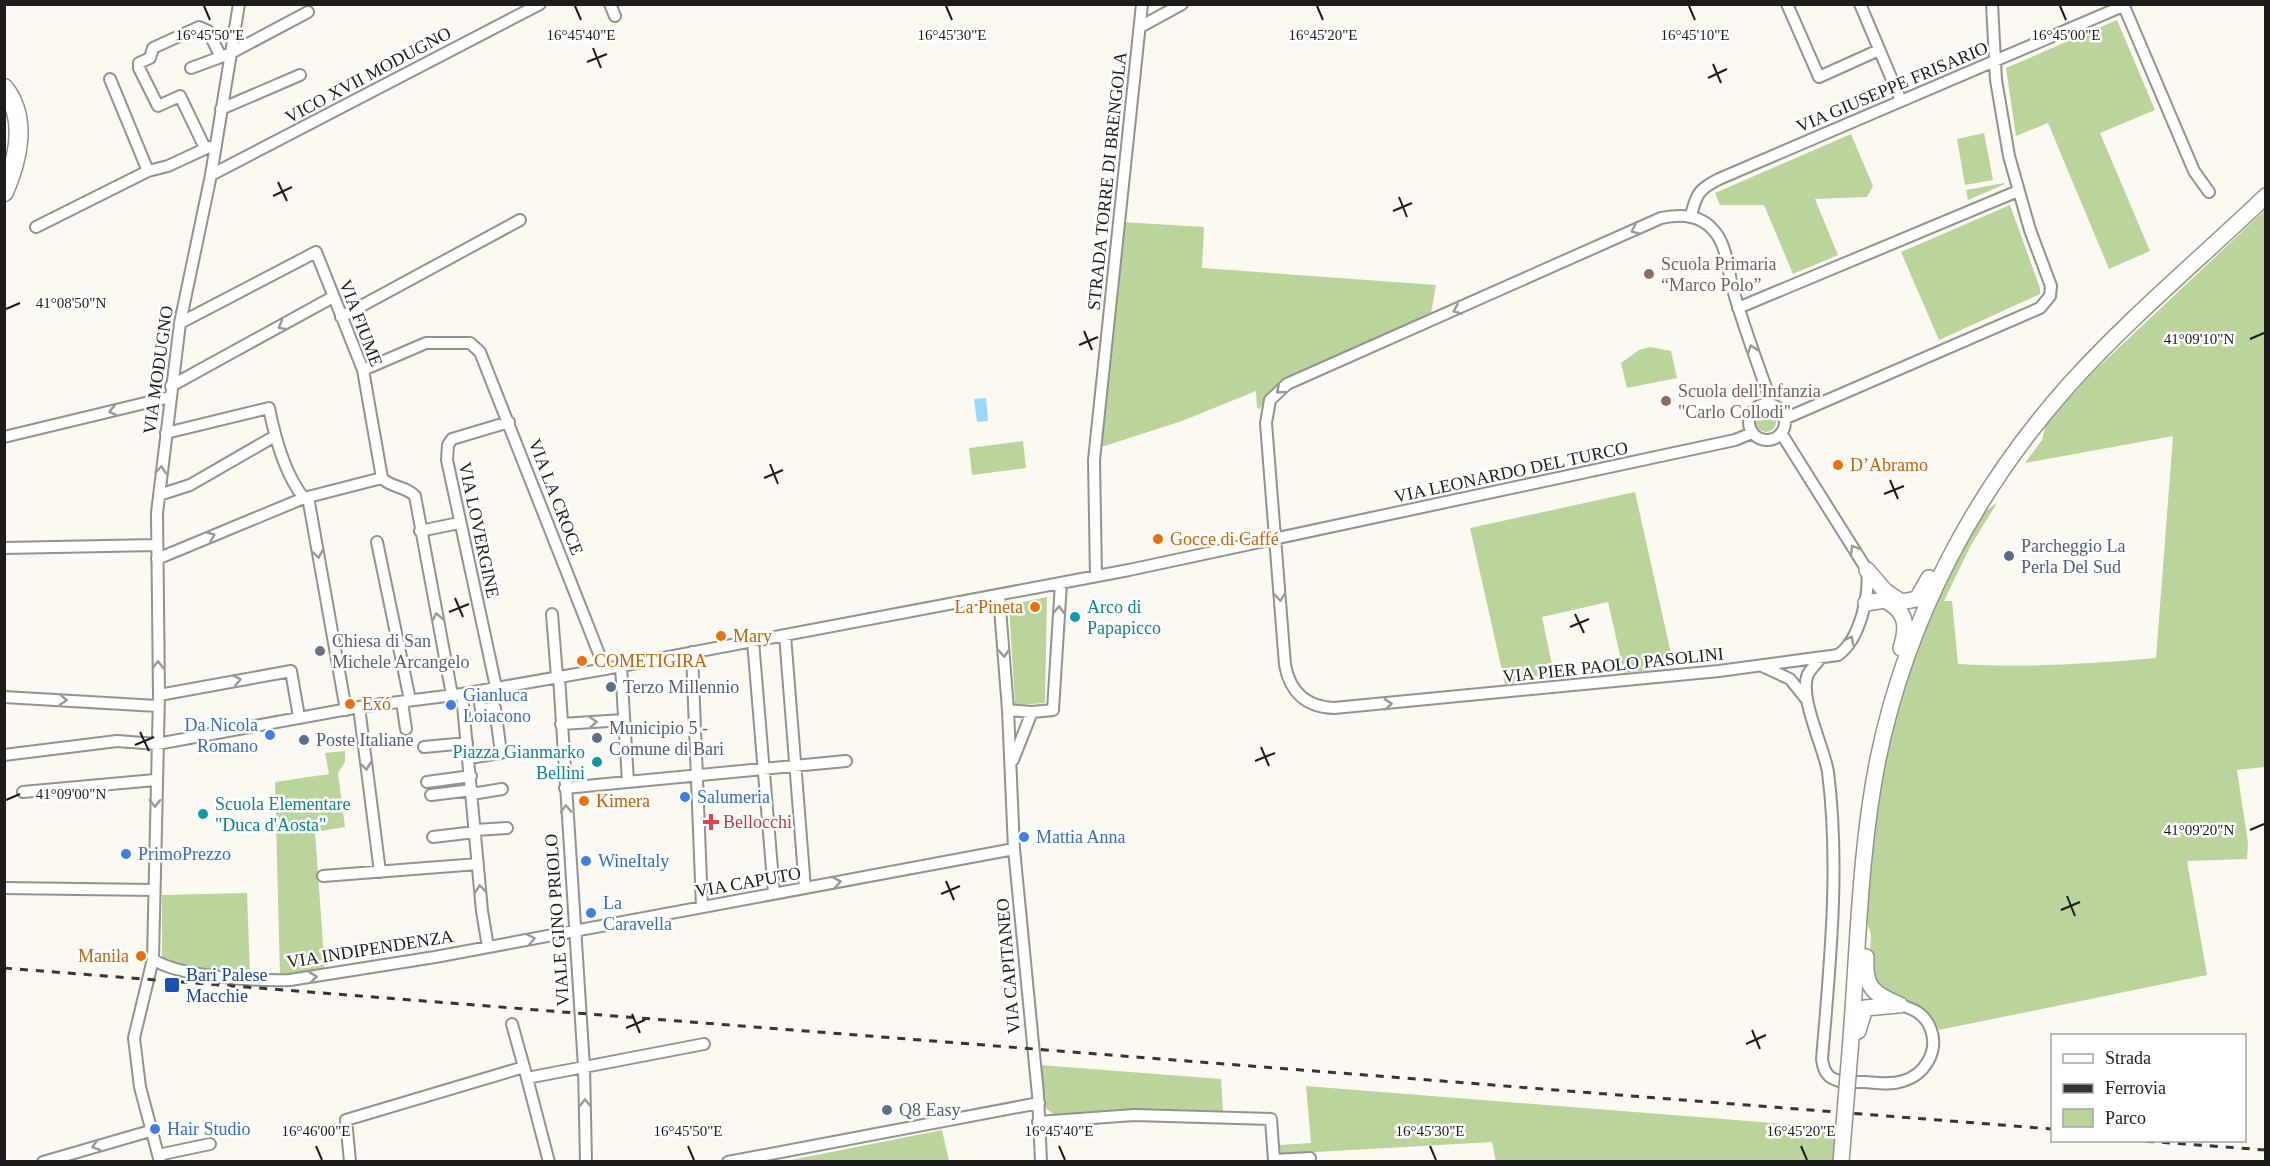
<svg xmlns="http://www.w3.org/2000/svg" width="2270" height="1166" font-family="Georgia,serif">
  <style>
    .green { fill: #bad49b }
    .water { fill: #99d7fe }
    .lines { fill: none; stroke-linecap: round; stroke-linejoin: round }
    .minor-casing { stroke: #94928c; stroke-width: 14 }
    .secondary-casing { stroke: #94928c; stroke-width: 18 }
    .trunk-casing { stroke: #94928c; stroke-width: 21 }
    .minor { stroke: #fff; stroke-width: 10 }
    .secondary { stroke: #fff; stroke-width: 15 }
    .trunk { stroke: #fff; stroke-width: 18 }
    .rail { stroke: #363532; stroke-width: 3; stroke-dasharray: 8 8; stroke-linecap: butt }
    .secondary-bridge-casing { stroke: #94928c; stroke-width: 18; stroke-linecap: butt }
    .secondary-bridge { stroke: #fff; stroke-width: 15 }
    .oneway { stroke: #999998 }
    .ticks { fill: none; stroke: #1d1c1a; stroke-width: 2 }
    .education-dot { fill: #8d6e63; stroke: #fff; stroke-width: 2 }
    .food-dot { fill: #e8710a; stroke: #fff; stroke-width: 2 }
    .service-dot { fill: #5c6f8a; stroke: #fff; stroke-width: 2 }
    .culture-dot { fill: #0f9aa8; stroke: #fff; stroke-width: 2 }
    .worship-dot { fill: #6b7280; stroke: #fff; stroke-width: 2 }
    .shop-dot { fill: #3f7fe0; stroke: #fff; stroke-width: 2 }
    .health-dot { fill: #e0444e; stroke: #fff; stroke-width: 2 }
    .transit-dot { fill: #1a4fb4; stroke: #fff; stroke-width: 2 }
    .labels { text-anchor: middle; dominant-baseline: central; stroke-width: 5; stroke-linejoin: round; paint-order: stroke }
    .street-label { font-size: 18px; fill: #1d1c1a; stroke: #fff }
    .education-label { font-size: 18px; fill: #785e54; stroke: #fff; text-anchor: start }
    .food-label { font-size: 18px; fill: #c56008; stroke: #fff; text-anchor: start }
    .service-label { font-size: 18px; fill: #4e5e75; stroke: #fff; text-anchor: start }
    .culture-label { font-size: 18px; fill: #0d838f; stroke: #fff; text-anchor: start }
    .worship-label { font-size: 18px; fill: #5b616d; stroke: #fff; text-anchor: start }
    .shop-label { font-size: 18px; fill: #366cbe; stroke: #fff; text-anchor: start }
    .health-label { font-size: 18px; fill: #be3a42; stroke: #fff; text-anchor: start }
    .transit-label { font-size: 18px; fill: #164399; stroke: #fff; text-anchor: start }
    .ticks-label { font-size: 15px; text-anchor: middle; fill: #1d1c1a; stroke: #fff; stroke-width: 5; stroke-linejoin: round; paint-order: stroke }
  </style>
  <rect width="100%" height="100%" fill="#fcf9f2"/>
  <path class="green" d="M 2117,20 L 2155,110 L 2100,133 L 2150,251 L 2109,269 L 2048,123 L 2016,136 L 2006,68 Z
    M 1984,133 L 1993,180 L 1965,185 L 1957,139 Z
    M 1851,134 L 1873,186 L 1867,197 L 1815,199 L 1838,255 L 1793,274 L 1764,205 L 1720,205 L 1715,193 Z
    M 2004,183 L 2005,184 L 1968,200 L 1966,190 Z
    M 2010,205 L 2040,288 L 2040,294 L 1939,340 L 1901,252 Z
    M 2265,210 L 2265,767 L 2237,770 L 2248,843 L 2247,859 L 2187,861 L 2207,975 L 1939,1030 C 1920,986 1886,1011 1870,971 C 1866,961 1872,946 1871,935 C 1870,931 1868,926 1867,922 C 1866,904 1870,885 1871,867 C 1878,761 1908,656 1957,561 C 1967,541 1977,514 1997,503 L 1971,545 L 1944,601 L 1952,601 L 1958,664 C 2025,668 2089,664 2156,658 L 2173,436 L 2025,463 L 2042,440 L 2046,424 L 2093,372 Z
    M 1122,222 L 1204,227 L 1202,268 L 1436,285 L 1431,313 L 1283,379 L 1267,393 L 1260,409 L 1257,408 L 1256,391 L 1182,421 L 1101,447 Z
    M 1650,347 L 1671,351 L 1677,378 L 1627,388 L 1621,363 L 1639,350 Z
    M1756 422a10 10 0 1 1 20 0a10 10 0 1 1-20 0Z
    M 1023,441 L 1026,468 L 972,475 L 969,448 Z
    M 1635,492 L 1674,667 L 1624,673 L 1608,602 L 1542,617 L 1555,679 L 1505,684 L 1470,528 Z
    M 1047,597 L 1045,703 L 1015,705 L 1009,605 Z
    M 345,751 L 345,762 L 338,773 L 345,827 L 315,832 L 325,972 L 280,976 L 275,782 L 329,774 L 325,753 Z
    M 247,893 L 250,974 L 191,969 L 162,957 L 162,895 Z
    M 1040,1065 L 1221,1079 L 1223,1111 L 1130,1109 L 1056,1116 L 1044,1107 Z
    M 1306,1086 L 1836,1128 L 1833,1162 L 1496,1162 L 1492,1142 L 1281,1154 L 1279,1145 L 1311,1143 Z
    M 942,1130 L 949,1161 L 791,1161 L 791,1160 Z"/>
  <path class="water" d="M 986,398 L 988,421 L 977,422 L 974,399 Z"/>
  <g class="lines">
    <defs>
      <path id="minor" d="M 610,4 L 615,16
        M 1787,4 L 1819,77 L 1879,50
        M 1860,4 L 1901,101
        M 2123,4 L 2194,171 L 2209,192
        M 1140,27 L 1182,4
        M 191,68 L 229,54 L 308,12
        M 110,79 L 148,171
        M 221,109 L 300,75
        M 205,148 L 180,96 L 158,106 L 139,68 L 139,63 L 150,58 L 153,48 L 199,27 L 208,31 L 221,57
        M 211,175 L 540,4
        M 1691,216 C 1696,194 1699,189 1719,179 L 2123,6
        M 36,227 L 148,171 L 168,166 L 209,147
        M 1738,308 L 2018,191
        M 341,317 L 520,220
        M 180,323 L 316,252 L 363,370 L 382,478
        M 363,370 L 426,343 L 470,343 L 480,352 L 605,669
        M 171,386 L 333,297
        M1749 422a18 18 0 1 1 36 0a18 18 0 1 1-36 0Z
        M 1768,405 L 1768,393 C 1756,360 1744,327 1734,293 C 1728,274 1728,248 1715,232 C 1701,214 1681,214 1661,218 L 1287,384 L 1270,400 L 1266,423 L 1285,665 C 1290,692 1306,707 1334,708 L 1719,671 L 1838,655 C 1860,640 1870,594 1867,570 L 1781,433
        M 1784,419 L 2040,308 L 2050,296 L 2051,286 L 2030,230 L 2009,156 L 1996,80 L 1992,4
        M 166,433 L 269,408 C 275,438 285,475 304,498
        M 4,437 L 170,397
        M 382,478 C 391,488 406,486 415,496 L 452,695
        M 159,495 L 190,485 L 275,436
        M 308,497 L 346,710
        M 420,531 L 459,523
        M 377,542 L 410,700
        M 4,548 L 156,545
        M 157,559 L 304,498 L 382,478
        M 1096,576 L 1094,460 L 1142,4
        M 999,595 L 1008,710 L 1014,849 L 1038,1095 L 1041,1162
        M 552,614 L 557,677
        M 785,635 L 805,888
        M 753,641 L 774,893
        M 692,652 L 702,907
        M 1819,660 C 1816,664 1811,669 1808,674 C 1798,696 1824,747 1828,772 C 1840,868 1830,963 1822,1059 C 1823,1066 1824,1071 1829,1076 C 1839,1084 1853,1082 1865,1082 C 1878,1083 1891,1085 1903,1081 C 1924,1075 1939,1052 1931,1030 C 1926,1015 1915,1009 1900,1005
        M 621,666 L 628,782
        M 1762,666 L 1790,679 L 1806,699
        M 559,676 L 584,1067 L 586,1162
        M 496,687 L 447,460 L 448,445 L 452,439 L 509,422
        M 462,694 L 482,911 L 488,947
        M 159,695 L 291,671 L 299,717
        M 4,697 L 157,706
        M 402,702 L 406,729
        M 359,707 L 380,872
        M 1008,710 L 1032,712 L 1053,710 L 1061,583
        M 561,724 L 624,720
        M 424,747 L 467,743
        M 4,755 L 117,741 L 157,744 L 359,707 L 462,694 L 605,669 L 1129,570 L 1735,440 L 1752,433
        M 469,758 L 501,753 L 495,708 L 481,710 L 478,691
        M 1013,760 L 1032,712
        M 427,782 L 471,776
        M 565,788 L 846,761
        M 23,792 L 155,780
        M 472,794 L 502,789
        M 431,795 L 472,790
        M 475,830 L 507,828
        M 433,837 L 475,832
        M 323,876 L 478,864
        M 4,888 L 154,890
        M 153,959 C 177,977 258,981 290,980 L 435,957 L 1014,849
        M 512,1024 L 527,1078 L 704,1044
        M 527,1078 L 549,1162
        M 1038,1122 L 1134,1115 L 1271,1119 L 1274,1160 L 1310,1158
        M 158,1155 L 210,1144
        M 43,1162 L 150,1131
        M 160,1162 L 140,1087 L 134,1038 L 153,959 L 159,695 L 157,513 L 180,323 L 211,175 L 239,4
        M 350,1162 L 346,1120 L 524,1067
        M 728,1162 L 1039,1103"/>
      <path id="secondary" d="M 1867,570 L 1885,591 L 1901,602 L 1917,599 L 1929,578
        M 1866,603 L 1885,600 C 1907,612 1908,626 1901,648
        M 1866,957 C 1864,987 1873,994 1900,1005
        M 1858,1031 L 1865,1008 L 1898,1005
        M 1850,1051 C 1858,954 1859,854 1878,759 C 1907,619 1974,492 2068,386 C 2129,318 2200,259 2266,196"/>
      <path id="trunk" d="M 4,88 C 28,118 18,160 4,192"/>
    </defs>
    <use href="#minor" class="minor-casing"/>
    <use href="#secondary" class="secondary-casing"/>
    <use href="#trunk" class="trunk-casing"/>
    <use href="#minor" class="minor"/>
    <use href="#secondary" class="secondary"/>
    <use href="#trunk" class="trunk"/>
    <path class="rail" d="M 4,968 L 2052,1129
      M 2130,1140 L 2266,1150"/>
    <defs>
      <path id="secondary-bridge" d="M 1841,1162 L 1850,1051"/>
    </defs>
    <use href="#secondary-bridge" class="secondary-bridge-casing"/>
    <use href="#secondary-bridge" class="secondary-bridge"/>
  </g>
  <defs><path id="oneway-chevron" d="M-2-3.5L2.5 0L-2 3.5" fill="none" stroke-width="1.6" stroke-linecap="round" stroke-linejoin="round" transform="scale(1.5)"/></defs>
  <g class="oneway">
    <use href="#oneway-chevron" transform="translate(1635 230) rotate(156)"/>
    <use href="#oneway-chevron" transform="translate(1457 310) rotate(157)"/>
    <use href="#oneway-chevron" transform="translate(282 326) rotate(151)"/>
    <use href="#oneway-chevron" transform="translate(1752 349) rotate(-109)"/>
    <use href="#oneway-chevron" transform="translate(1280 390) rotate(139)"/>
    <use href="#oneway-chevron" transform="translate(113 411) rotate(167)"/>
    <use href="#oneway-chevron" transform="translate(161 470) rotate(-85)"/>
    <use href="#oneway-chevron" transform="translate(211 536) rotate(-22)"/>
    <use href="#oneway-chevron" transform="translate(1854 549) rotate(-122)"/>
    <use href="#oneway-chevron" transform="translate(318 554) rotate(80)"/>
    <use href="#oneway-chevron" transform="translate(1280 597) rotate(85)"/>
    <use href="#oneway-chevron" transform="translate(1059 610) rotate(-87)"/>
    <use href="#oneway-chevron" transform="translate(437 617) rotate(-101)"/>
    <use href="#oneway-chevron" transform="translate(1850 640) rotate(-63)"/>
    <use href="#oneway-chevron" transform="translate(1004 653) rotate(86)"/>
    <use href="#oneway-chevron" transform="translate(158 665) rotate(-90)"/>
    <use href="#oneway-chevron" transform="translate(237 680) rotate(-10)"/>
    <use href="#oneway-chevron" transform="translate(63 700) rotate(4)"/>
    <use href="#oneway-chevron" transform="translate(1388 704) rotate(-4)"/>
    <use href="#oneway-chevron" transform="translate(593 722) rotate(-4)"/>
    <use href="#oneway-chevron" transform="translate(366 766) rotate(83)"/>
    <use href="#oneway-chevron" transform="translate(155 803) rotate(90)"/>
    <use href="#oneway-chevron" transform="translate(566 809) rotate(-93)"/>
    <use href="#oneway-chevron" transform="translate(837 882) rotate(-10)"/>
    <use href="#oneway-chevron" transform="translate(480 889) rotate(-96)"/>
    <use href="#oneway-chevron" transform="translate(531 939) rotate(-11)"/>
    <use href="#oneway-chevron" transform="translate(313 977) rotate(-7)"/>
    <use href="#oneway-chevron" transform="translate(585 1103) rotate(-91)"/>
    <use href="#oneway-chevron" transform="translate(96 1146) rotate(164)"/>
  </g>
  <path class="ticks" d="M 204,6 L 210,20M 575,6 L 581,20M 946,6 L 952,20M 1317,6 L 1323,20M 1689,6 L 1695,20M 2060,6 L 2066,20M 593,48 L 601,68M 587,62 L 607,54M 1713,64 L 1721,83M 1708,78 L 1727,69M 278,182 L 287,201M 273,196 L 292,187M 1399,197 L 1407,217M 1393,211 L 1412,203M 6,309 L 20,303M 1084,331 L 1092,350M 2250,339 L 2264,333M 1079,345 L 1098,337M 770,464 L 778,484M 764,478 L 783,470M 1890,480 L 1898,499M 1884,494 L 1904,486M 455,598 L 463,617M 449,612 L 469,604M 1575,614 L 1584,633M 1570,627 L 1589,619M 140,732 L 149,751M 135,745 L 154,737M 1261,747 L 1269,766M 1255,761 L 1275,753M 6,800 L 20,794M 2250,830 L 2264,824M 946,881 L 954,900M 941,894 L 960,886M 2067,896 L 2075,916M 2061,910 L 2080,902M 632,1014 L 640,1033M 626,1028 L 645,1020M 1752,1030 L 1760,1049M 1746,1044 L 1766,1035M 316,1146 L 322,1160M 688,1146 L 694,1160M 1059,1146 L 1065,1160M 1430,1146 L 1436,1160M 1801,1146 L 1807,1160"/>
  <g class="education-dot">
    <circle cx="1649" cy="274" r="6"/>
    <circle cx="1666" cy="401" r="6"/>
  </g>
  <g class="food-dot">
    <circle cx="1838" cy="465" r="6"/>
    <circle cx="1158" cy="539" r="6"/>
    <circle cx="1035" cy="607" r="6"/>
    <circle cx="721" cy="636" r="6"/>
    <circle cx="582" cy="661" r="6"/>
    <circle cx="350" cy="704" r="6"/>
    <circle cx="584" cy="801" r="6"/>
    <circle cx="141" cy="956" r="6"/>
  </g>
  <g class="service-dot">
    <circle cx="2009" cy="556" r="6"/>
    <circle cx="611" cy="687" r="6"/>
    <circle cx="597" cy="738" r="6"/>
    <circle cx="304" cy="740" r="6"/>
    <circle cx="887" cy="1110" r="6"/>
  </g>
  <g class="culture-dot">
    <circle cx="1075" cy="617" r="6"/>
    <circle cx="597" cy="762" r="6"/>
    <circle cx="203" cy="814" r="6"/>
  </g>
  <circle class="worship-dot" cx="320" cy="651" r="6"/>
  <g class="shop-dot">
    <circle cx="451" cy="705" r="6"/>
    <circle cx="270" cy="735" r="6"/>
    <circle cx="685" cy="797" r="6"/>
    <circle cx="1024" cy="837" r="6"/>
    <circle cx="126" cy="854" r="6"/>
    <circle cx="586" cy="861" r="6"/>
    <circle cx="591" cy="913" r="6"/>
    <circle cx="155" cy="1129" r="6"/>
  </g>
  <path class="health-dot" d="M708 813h6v6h6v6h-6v6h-6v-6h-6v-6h6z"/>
  <rect class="transit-dot" x="164" y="977" width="16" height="16" rx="3"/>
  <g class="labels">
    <g class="street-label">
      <text transform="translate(368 75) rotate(-28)">VICO XVII MODUGNO</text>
      <text transform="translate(1892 87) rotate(-23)">VIA GIUSEPPE FRISARIO</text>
      <text transform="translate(1107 181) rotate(-84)">STRADA TORRE DI BRENGOLA</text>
      <text transform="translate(361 323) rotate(69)">VIA FIUME</text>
      <text transform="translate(158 370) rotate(-82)">VIA MODUGNO</text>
      <text transform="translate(1511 472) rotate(-12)">VIA LEONARDO DEL TURCO</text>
      <text transform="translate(556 497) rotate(69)">VIA LA CROCE</text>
      <text transform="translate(479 530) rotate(78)">VIA LOVERGINE</text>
      <text transform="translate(1613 665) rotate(-6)">VIA PIER PAOLO PASOLINI</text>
      <text transform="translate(748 882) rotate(-10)">VIA CAPUTO</text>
      <text transform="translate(557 920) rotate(-94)">VIALE GINO PRIOLO</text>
      <text transform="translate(370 949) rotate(-9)">VIA INDIPENDENZA</text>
      <text transform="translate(1008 966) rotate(-95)">VIA CAPITANEO</text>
    </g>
    <g class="education-label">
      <text x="1661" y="264">Scuola Primaria<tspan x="1661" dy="21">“Marco Polo”</tspan></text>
      <text x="1678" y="391">Scuola dell'Infanzia<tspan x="1678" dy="21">"Carlo Collodi"</tspan></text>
    </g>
    <g class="food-label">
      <text x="1850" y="465">D’Abramo</text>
      <text x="1170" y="539">Gocce di Caffé</text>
      <text x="1023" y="607" text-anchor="end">La Pineta</text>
      <text x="733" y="636">Mary</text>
      <text x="594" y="661">COMETIGIRA</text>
      <text x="362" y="704">Exó</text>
      <text x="596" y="801">Kimera</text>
      <text x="129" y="956" text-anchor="end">Manila</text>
    </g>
    <g class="service-label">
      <text x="2021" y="546">Parcheggio La<tspan x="2021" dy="21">Perla Del Sud</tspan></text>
      <text x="623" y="687">Terzo Millennio</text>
      <text x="609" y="728">Municipio 5 -<tspan x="609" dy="21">Comune di Bari</tspan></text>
      <text x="316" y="740">Poste Italiane</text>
      <text x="899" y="1110">Q8 Easy</text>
    </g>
    <g class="culture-label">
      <text x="1087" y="607">Arco di<tspan x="1087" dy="21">Papapicco</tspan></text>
      <text x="585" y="752" text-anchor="end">Piazza Gianmarko<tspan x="585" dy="21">Bellini</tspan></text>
      <text x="215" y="804">Scuola Elementare<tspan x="215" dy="21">"Duca d'Aosta"</tspan></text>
    </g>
    <g class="worship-label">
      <text x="332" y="641">Chiesa di San<tspan x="332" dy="21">Michele Arcangelo</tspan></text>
    </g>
    <g class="shop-label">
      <text x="463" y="695">Gianluca<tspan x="463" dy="21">Loiacono</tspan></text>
      <text x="258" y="725" text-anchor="end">Da Nicola<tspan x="258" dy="21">Romano</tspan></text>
      <text x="697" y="797">Salumeria</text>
      <text x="1036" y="837">Mattia Anna</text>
      <text x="138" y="854">PrimoPrezzo</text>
      <text x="598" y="861">WineItaly</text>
      <text x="603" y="903">La<tspan x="603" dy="21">Caravella</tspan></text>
      <text x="167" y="1129">Hair Studio</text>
    </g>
    <g class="health-label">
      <text x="723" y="822">Bellocchi</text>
    </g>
    <g class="transit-label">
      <text x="186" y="975">Bari Palese<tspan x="186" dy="21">Macchie</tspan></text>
    </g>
  </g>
  <g class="ticks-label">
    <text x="210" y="40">16°45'50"E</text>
    <text x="581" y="40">16°45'40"E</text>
    <text x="952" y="40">16°45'30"E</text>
    <text x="1323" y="40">16°45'20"E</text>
    <text x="1695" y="40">16°45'10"E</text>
    <text x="2066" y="40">16°45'00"E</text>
    <text x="71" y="308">41°08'50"N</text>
    <text x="2199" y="344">41°09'10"N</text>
    <text x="71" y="799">41°09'00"N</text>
    <text x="2199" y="835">41°09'20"N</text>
    <text x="316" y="1136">16°46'00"E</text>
    <text x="688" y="1136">16°45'50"E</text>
    <text x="1059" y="1136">16°45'40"E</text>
    <text x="1430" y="1136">16°45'30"E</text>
    <text x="1801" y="1136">16°45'20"E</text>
  </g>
  <rect width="2270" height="1166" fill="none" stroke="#1d1c1a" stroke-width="12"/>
  <rect x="2051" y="1034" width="195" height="108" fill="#ffffff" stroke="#a5a4a3" stroke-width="1.5"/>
  <rect x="2063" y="1054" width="30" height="9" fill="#ffffff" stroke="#a5a4a3" stroke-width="1.5"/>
  <text x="2105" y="1064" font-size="18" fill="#1d1c1a">Strada</text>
  <rect x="2063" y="1084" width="30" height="9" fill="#363532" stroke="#a5a4a3" stroke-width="1.5"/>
  <text x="2105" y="1094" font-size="18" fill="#1d1c1a">Ferrovia</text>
  <rect x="2063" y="1109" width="30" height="18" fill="#bad49b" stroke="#a5a4a3" stroke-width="1.5"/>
  <text x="2105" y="1124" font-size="18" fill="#1d1c1a">Parco</text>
</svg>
